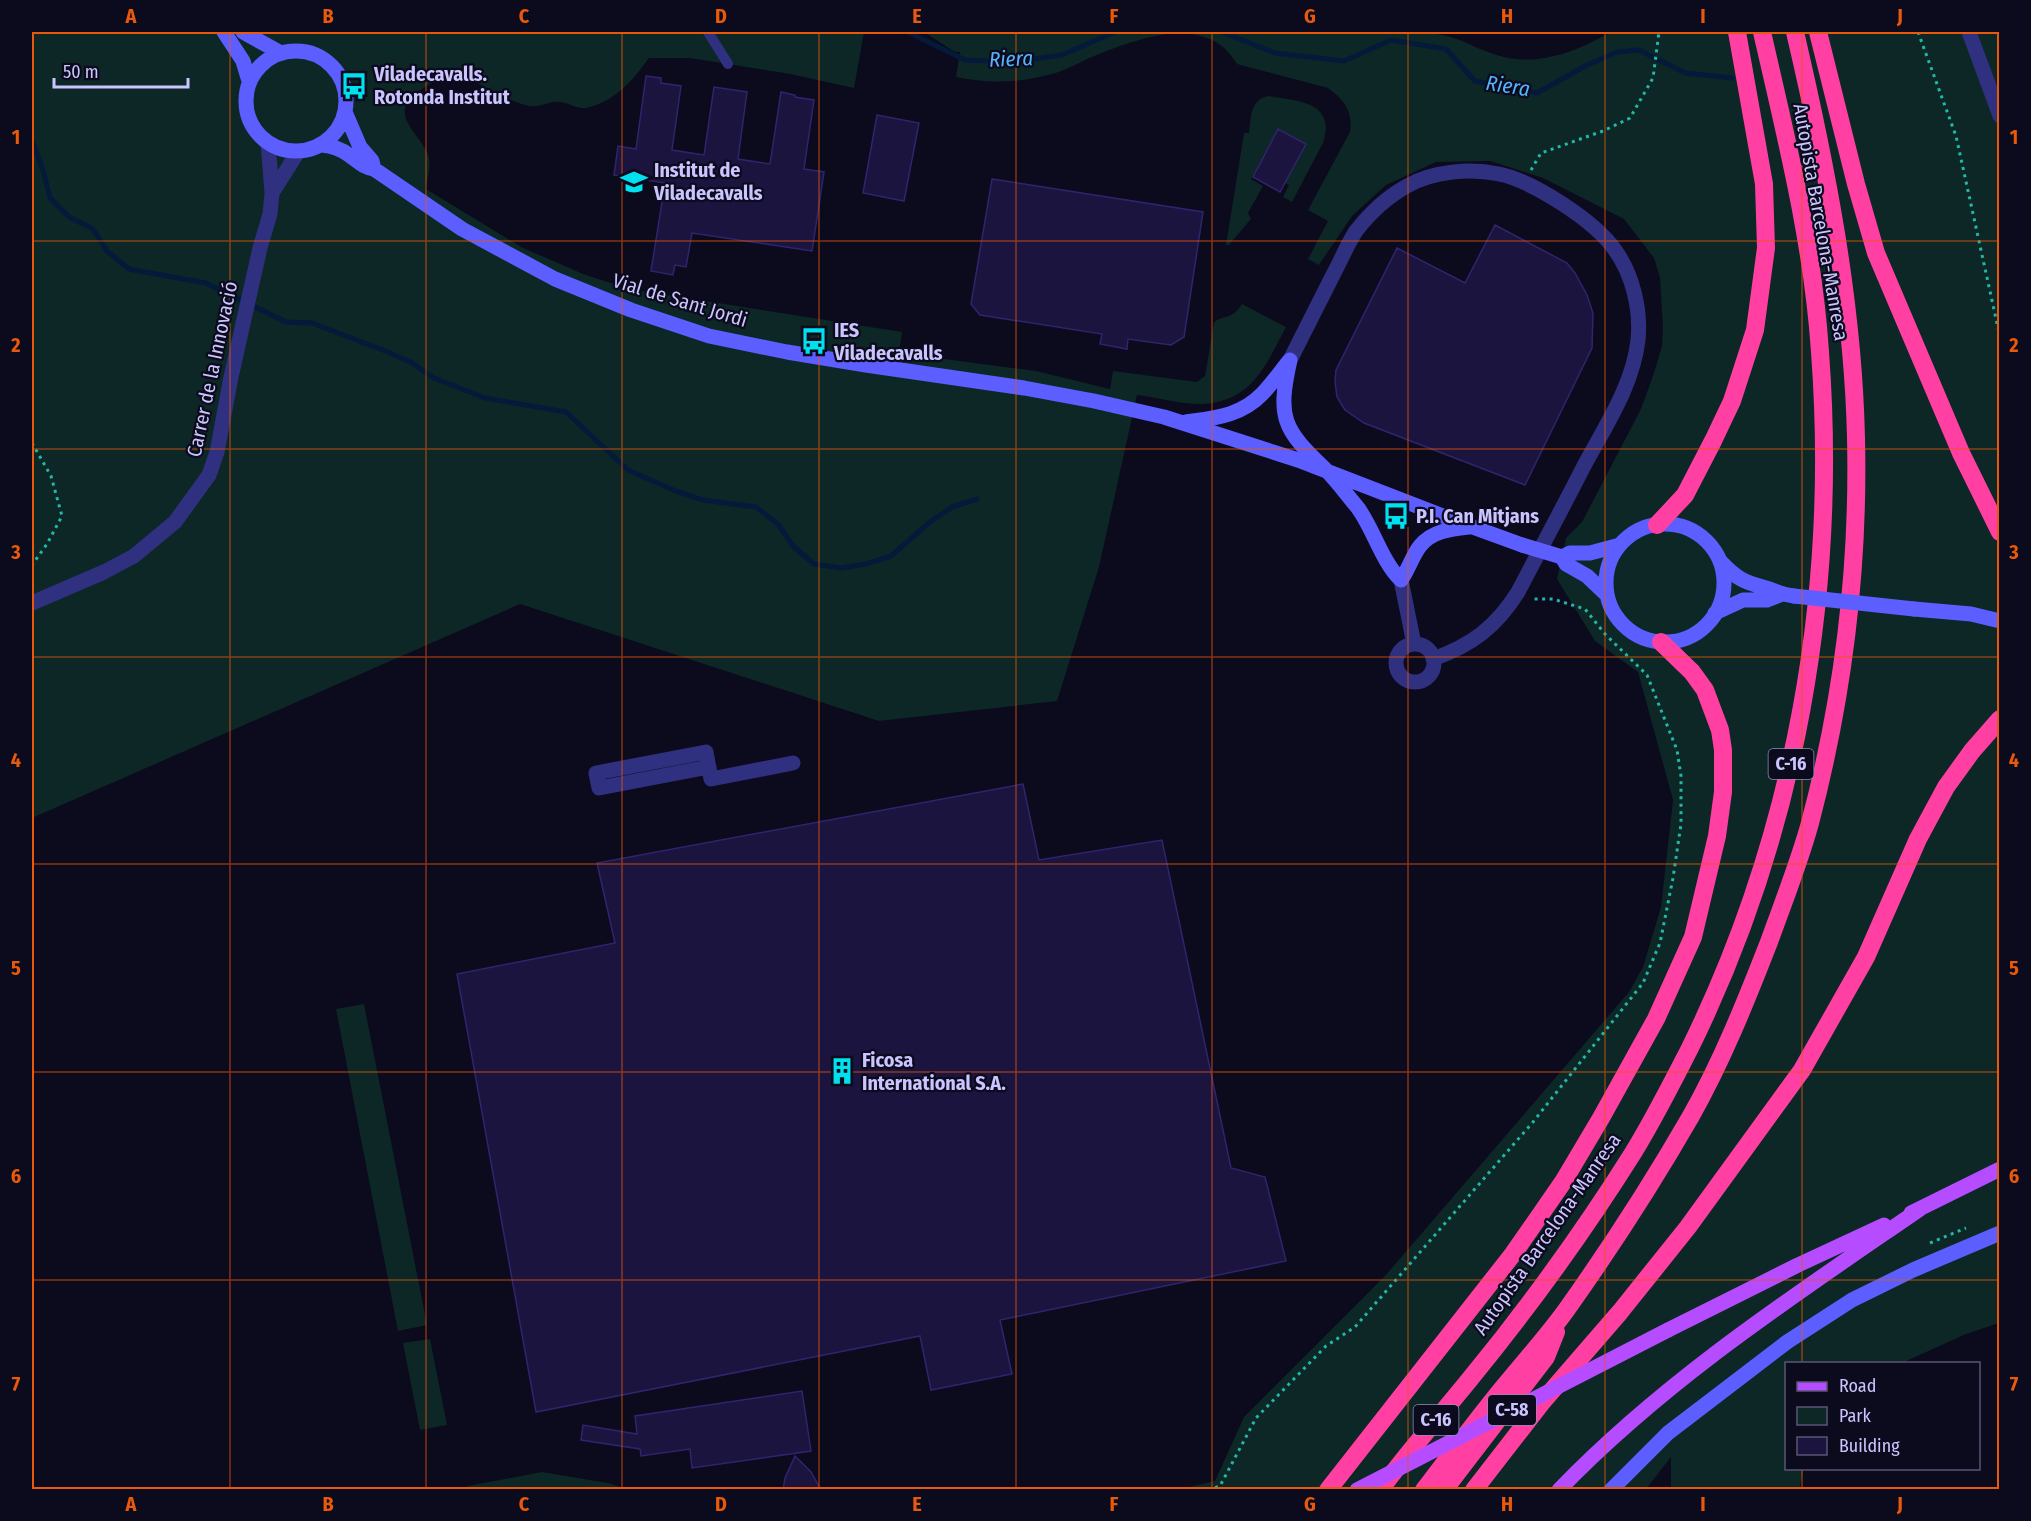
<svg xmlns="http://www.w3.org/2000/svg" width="2031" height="1521" font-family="'Fira Sans Condensed',sans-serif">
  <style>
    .green { fill: #0c2725 }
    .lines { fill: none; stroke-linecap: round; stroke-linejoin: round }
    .stream { stroke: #041a3b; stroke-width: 5 }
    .building { fill: #1b143f; stroke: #30246e; stroke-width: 1.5 }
    .path { stroke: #22b7a9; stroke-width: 3; stroke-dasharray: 3 4.5; stroke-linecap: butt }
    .lane { stroke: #303080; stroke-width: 10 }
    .street { stroke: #303080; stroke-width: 15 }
    .secondary { stroke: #5c5eff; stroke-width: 15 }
    .primary { stroke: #b64cff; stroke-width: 15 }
    .highway { stroke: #ff40a2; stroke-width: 18 }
    .secondary-bridge { stroke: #5c5eff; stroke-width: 15 }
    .primary-bridge { stroke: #b64cff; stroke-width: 15 }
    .grid { fill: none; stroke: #e8590c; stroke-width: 1.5; stroke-opacity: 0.55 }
    .labels { text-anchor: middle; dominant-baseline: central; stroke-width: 4.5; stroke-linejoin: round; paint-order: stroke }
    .shield { fill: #0c0a1d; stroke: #918dbb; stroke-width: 1.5 }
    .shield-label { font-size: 18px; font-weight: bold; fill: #cac5ff }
    .poi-label { font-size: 20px; font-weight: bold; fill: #cac5ff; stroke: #0c0a1d; text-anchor: start }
    .street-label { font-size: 20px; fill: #cac5ff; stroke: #0c0a1d }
    .water-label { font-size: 21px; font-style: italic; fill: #53b5ff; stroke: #0c0a1d }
    .neatline { fill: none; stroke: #e8590c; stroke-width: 2 }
    .grid-label { font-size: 20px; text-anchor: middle; font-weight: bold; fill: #e8590c }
  </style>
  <rect width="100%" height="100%" fill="#0c0a1d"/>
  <path class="green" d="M 32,32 L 864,32 L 854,88 L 790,74 L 690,58 L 649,58 C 633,80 615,102 586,108 C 577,109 569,103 560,102 C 550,100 540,108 529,106 C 489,97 466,60 422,89 C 415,93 409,97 406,105 C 399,124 425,140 429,158 C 431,168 427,179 426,189 L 521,247 L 583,274 L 629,289 L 902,332 L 899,353 L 1036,371 L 1110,389 L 1113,371 L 1197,382 L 1205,376 L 1214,323 C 1221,314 1231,322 1242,304 L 1286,327 C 1266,365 1252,402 1202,404 C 1185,405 1155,397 1137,395 L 1099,567 L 1057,701 L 879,721 L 520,604 L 32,818 Z
    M 924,32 L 1183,32 C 1154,34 1126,43 1099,54 C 1083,60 1068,70 1052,74 C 1017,83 991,84 956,77 L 960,52 L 955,52 Z
    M 1185,32 L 1427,32 C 1436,34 1445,35 1454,38 C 1469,43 1482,51 1497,55 C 1536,68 1578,51 1611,32 L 1999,32 L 1999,1323 L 1966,1334 L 1902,1363 L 1786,1364 L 1786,1468 L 1804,1469 L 1799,1489 L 1671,1489 L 1671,1457 L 1646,1489 L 1176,1490 L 1215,1481 L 1244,1417 L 1385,1276 L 1629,992 L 1643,967 L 1661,907 L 1673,800 L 1638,672 L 1595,641 L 1557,579 L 1566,538 L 1582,522 L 1641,409 L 1654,373 L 1662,346 L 1663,328 L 1660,278 L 1654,258 L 1624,219 L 1543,178 L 1490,161 L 1436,162 L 1386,185 L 1352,216 L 1319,265 L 1308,259 L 1328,221 L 1308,210 L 1350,132 C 1353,111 1344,100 1328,88 L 1237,64 C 1223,41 1210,38 1185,32 Z
    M 1268,96 C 1296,101 1337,101 1323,143 L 1292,202 L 1283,197 L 1289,185 L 1285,183 L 1306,144 L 1278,129 L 1251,179 L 1263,186 L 1248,213 L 1251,219 L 1229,245 L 1226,245 L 1244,133 L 1249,133 C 1251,118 1250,100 1268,96 Z
    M 364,1004 L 427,1325 L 398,1331 L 336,1009 Z
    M 430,1339 L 447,1425 L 420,1430 L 403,1343 Z
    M 542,1472 L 608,1483 L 627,1489 L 468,1489 L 468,1486 Z"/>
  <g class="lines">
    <path class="stream" d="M 908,32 L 965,60 L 1013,62 L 1062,55 L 1115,32
      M 1222,32 L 1275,53 L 1344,61 L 1391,40 L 1446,49 L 1475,81 L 1537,93 L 1587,65 L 1617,52 L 1639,50 L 1685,73 L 1732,78
      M 32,140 L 43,170 L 50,198 L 69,217 L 93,229 L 107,251 L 129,269 L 206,283 L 286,322 L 312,323 L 388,352 L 412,363 L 434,378 L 485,398 L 566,412 L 628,470 L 678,492 L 703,500 L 756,507 L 778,524 L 793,546 L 814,564 L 841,568 L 866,564 L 891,556 L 930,522 L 952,507 L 977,499"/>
  </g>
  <path class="building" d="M 646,76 L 661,78 L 661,83 L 681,86 L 672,150 L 704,155 L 714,87 L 747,92 L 738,159 L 770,164 L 781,92 L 795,95 L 795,97 L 814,100 L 804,169 L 824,172 L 812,251 L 692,233 L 686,267 L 675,265 L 673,275 L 651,271 L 665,183 L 614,175 L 618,146 L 636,149 Z
    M 877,115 L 919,123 L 904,201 L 863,193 Z
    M 1278,129 L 1306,144 L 1280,192 L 1253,177 Z
    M 992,179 L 1203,212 L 1184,337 L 1171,345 L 1128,339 L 1127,349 L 1100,344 L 1102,334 L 980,315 L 971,304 Z
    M 1495,225 L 1567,263 L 1575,273 L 1587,295 L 1593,313 L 1592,348 L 1525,485 L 1364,423 L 1345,410 L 1337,397 L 1335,382 L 1336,370 L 1397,248 L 1465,283 Z
    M 1023,784 L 1039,860 L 1162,840 L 1231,1168 L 1265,1177 L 1286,1261 L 1000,1320 L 1012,1374 L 931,1390 L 920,1336 L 536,1412 L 457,974 L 615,943 L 597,863 Z
    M 802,1391 L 811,1451 L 692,1468 L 690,1449 L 641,1456 L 640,1449 L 581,1440 L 583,1425 L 637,1434 L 635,1416 Z
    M 795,1456 L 811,1472 L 821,1490 L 783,1490 L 785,1478 Z"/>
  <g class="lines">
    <path class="path" d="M 1918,32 L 1956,136 L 2000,337
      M 1531,170 L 1541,153 L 1603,131 L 1630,118 L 1653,78 L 1659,32
      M 32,443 L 51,476 L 62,516 L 47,544 L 32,565
      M 1930,1243 L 1966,1228
      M 1208,1490 L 1220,1486 L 1256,1418 L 1326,1346 L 1355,1327 L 1533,1122 L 1643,983 L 1660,943 L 1673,878 L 1681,824 L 1681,776 L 1677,750 L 1647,675 L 1605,634 L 1585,609 L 1553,599 L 1533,599"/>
    <path class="lane" d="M 708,32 L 728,64"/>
    <path class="street" d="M 1969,32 L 2000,116
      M 272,193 L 298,152
      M 1290,360 C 1305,330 1320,301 1335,271 C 1342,258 1348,243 1356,231 C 1370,213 1387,197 1407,186 C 1433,171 1470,168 1499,174 C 1533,181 1595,221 1615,250 C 1633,275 1641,310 1638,340 C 1633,385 1606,425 1585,464 C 1563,507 1540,550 1518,592 C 1496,627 1472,645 1433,659
      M 1401,580 L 1414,644
      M 32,603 L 104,572 L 134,556 L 175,522 L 209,475 L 217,452 L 231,377 L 260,248 L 270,214 L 272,193 L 268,143
      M1396 663a19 19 0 1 1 38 0a19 19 0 1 1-38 0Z
      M 709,767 L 599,788 L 596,773 L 706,752 L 711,779 L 793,763"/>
    <path class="secondary" d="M 224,32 L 243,61 L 249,81
      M 243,32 L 281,53
      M246 101a50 50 0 1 1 100 0a50 50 0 1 1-100 0Z
      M 345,112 L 360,147 L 372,161 L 374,169
      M 322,145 C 332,146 341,149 349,155 C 358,161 362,167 374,169 L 462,229 L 555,279 L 631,310 L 709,336 L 787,352 L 866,365 L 1024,388 L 1094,401 L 1164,417 L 1298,460 L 1448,518 L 1522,545
      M 1290,360 C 1277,418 1283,429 1325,469 C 1337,481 1347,495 1358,508 C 1374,530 1382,562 1401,580 C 1409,569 1412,556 1420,546 C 1432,531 1451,529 1469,527
      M 1186,422 C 1214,418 1241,416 1262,394 C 1272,384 1280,372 1289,361
      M1606 583a59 59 0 1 1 118 0a59 59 0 1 1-118 0Z
      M 1721,562 C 1737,579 1744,582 1766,588 C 1776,591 1783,595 1794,596
      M 1607,595 L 1587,576 L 1566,564 L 1562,557 L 1570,553 L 1590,553 L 1620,545
      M 1914,609 L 1971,614 L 2000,621
      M 1715,613 L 1743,600 L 1767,600 L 1782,594
      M 1611,1490 L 1668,1433 L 1787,1342 L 1852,1300 L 1913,1270 L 2000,1233"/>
    <path class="primary" d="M 1911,1213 L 2000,1169
      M 1668,1330 L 1798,1265 L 1884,1225
      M 1559,1490 C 1665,1380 1795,1295 1920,1209"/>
    <path class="highway" d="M 1818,32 L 1856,184 L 1876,253 L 1961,453 L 2000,532
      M 1657,525 L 1685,495 L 1713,441 L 1732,401 L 1755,330 L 1766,248 L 1764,184 L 1737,32
      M 1328,1490 L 1513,1254 L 1563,1182 L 1601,1118 L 1656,1019 L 1693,937 L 1717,836 L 1723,792 L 1723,750 L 1720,730 L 1705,690 L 1692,672 L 1661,642
      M 1380,1490 C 1408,1452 1440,1416 1470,1379 C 1529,1307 1584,1231 1633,1153 C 1654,1119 1672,1083 1690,1048 C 1796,832 1838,592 1820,352 C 1813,244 1786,137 1762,32
      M 1424,1490 C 1450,1456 1475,1422 1502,1389 C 1523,1363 1547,1337 1567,1309 C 1611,1247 1653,1182 1691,1116 C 1722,1061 1746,1001 1769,942 C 1783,903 1799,863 1810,823 C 1843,698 1859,567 1856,438 C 1853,301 1826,165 1795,32
      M 1444,1490 L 1546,1357 L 1556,1332
      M 1474,1490 L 1543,1401 L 1620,1312 L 1688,1227 L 1802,1070 L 1866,957 L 1918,839 L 1946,787 L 1972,751 L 2000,719"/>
    <path class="secondary-bridge" d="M 1522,545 L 1562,557
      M 1794,596 L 1914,609"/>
    <path class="primary-bridge" d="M 1357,1490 L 1668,1330"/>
  </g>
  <path class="grid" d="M 230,32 L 230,1490M 426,32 L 426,1490M 622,32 L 622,1490M 819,32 L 819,1490M 1016,32 L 1016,1490M 1212,32 L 1212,1490M 1408,32 L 1408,1490M 1605,32 L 1605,1490M 1802,32 L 1802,1364M 32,241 L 2000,241M 32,449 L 2000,449M 32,657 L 2000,657M 32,864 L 2000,864M 32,1072 L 2000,1072M 32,1280 L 2000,1280M 1802,1468 L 1802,1490"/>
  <defs>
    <symbol id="bus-bare" viewBox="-9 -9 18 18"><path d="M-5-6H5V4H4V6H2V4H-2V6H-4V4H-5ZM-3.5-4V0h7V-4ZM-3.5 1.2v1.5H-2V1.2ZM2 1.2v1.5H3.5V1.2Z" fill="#00e1f0" stroke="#0c0a1d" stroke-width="2.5" paint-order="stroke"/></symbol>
    <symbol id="school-bare" viewBox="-9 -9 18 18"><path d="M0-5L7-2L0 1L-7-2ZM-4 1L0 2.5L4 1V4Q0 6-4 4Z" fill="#00e1f0" stroke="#0c0a1d" stroke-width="2.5" paint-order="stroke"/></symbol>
    <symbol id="building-bare" viewBox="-9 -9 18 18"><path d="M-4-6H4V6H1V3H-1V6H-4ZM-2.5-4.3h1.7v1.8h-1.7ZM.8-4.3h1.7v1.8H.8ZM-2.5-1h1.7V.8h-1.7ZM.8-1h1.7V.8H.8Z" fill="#00e1f0" stroke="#0c0a1d" stroke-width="2.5" paint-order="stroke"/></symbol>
  </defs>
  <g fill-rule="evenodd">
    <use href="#bus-bare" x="335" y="67" width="38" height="38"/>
    <use href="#school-bare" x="615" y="163" width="38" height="38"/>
    <use href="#bus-bare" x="795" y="322" width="38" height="38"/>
    <use href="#bus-bare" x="1377" y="497" width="38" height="38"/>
    <use href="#building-bare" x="823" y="1052" width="38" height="38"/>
  </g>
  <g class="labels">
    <g class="shield">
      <rect x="1768.5" y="749" width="45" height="30" rx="4.5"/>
      <rect x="1488" y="1395" width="48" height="30" rx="4.5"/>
      <rect x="1413.5" y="1405" width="45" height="30" rx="4.5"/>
    </g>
    <g class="shield-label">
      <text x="1791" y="764">C-16</text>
      <text x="1512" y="1410">C-58</text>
      <text x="1436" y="1420">C-16</text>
    </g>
    <g class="poi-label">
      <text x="374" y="74">Viladecavalls.<tspan x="374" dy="23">Rotonda Institut</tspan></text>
      <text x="654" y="170">Institut de<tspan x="654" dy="23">Viladecavalls</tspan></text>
      <text x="834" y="330">IES<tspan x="834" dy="23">Viladecavalls</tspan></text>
      <text x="1416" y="516">P.I. Can Mitjans</text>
      <text x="862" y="1060">Ficosa<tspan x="862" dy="23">International S.A.</tspan></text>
    </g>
    <g class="street-label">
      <text transform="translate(1821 222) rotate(80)">Autopista Barcelona-Manresa</text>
      <text transform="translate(680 300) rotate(17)">Vial de Sant Jordi</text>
      <text transform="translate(212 369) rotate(-78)">Carrer de la Innovació</text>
      <text transform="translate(1547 1234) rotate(-55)">Autopista Barcelona-Manresa</text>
    </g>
    <g class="water-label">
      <text transform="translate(1011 59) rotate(-2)">Riera</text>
      <text transform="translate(1508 86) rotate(9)">Riera</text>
    </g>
  </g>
  <rect width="2031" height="1521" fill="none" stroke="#0c0a1d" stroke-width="66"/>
  <rect x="1785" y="1362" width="195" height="108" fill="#0c0a1d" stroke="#585577" stroke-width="1.5"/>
  <rect x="1797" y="1382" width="30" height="9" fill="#b64cff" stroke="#585577" stroke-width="1.5"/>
  <text x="1839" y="1392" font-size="18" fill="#cac5ff">Road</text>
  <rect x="1797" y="1407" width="30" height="18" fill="#0c2725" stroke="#585577" stroke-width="1.5"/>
  <text x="1839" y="1422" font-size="18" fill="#cac5ff">Park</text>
  <rect x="1797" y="1437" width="30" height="18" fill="#1b143f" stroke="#585577" stroke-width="1.5"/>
  <text x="1839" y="1452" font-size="18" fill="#cac5ff">Building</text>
  <path d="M54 78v9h134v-9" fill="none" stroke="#cac5ff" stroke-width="3"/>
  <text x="63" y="78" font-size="18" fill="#cac5ff" stroke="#0c0a1d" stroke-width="4.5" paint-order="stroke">50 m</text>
  <rect x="33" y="33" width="1965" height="1455" class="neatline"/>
  <g class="grid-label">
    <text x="131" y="23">A</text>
    <text x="328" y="23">B</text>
    <text x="524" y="23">C</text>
    <text x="721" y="23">D</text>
    <text x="917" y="23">E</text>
    <text x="1114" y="23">F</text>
    <text x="1310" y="23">G</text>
    <text x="1507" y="23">H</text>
    <text x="1703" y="23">I</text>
    <text x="1900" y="23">J</text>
    <text x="16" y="144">1</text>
    <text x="2014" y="144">1</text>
    <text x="16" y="352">2</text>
    <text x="2014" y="352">2</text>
    <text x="16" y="559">3</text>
    <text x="2014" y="559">3</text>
    <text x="16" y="767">4</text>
    <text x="2014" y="767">4</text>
    <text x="16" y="975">5</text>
    <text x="2014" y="975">5</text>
    <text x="16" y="1183">6</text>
    <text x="2014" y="1183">6</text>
    <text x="16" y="1391">7</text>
    <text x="2014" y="1391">7</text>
    <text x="131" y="1511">A</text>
    <text x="328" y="1511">B</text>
    <text x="524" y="1511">C</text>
    <text x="721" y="1511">D</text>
    <text x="917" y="1511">E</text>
    <text x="1114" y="1511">F</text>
    <text x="1310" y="1511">G</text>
    <text x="1507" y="1511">H</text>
    <text x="1703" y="1511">I</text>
    <text x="1900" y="1511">J</text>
  </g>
</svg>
